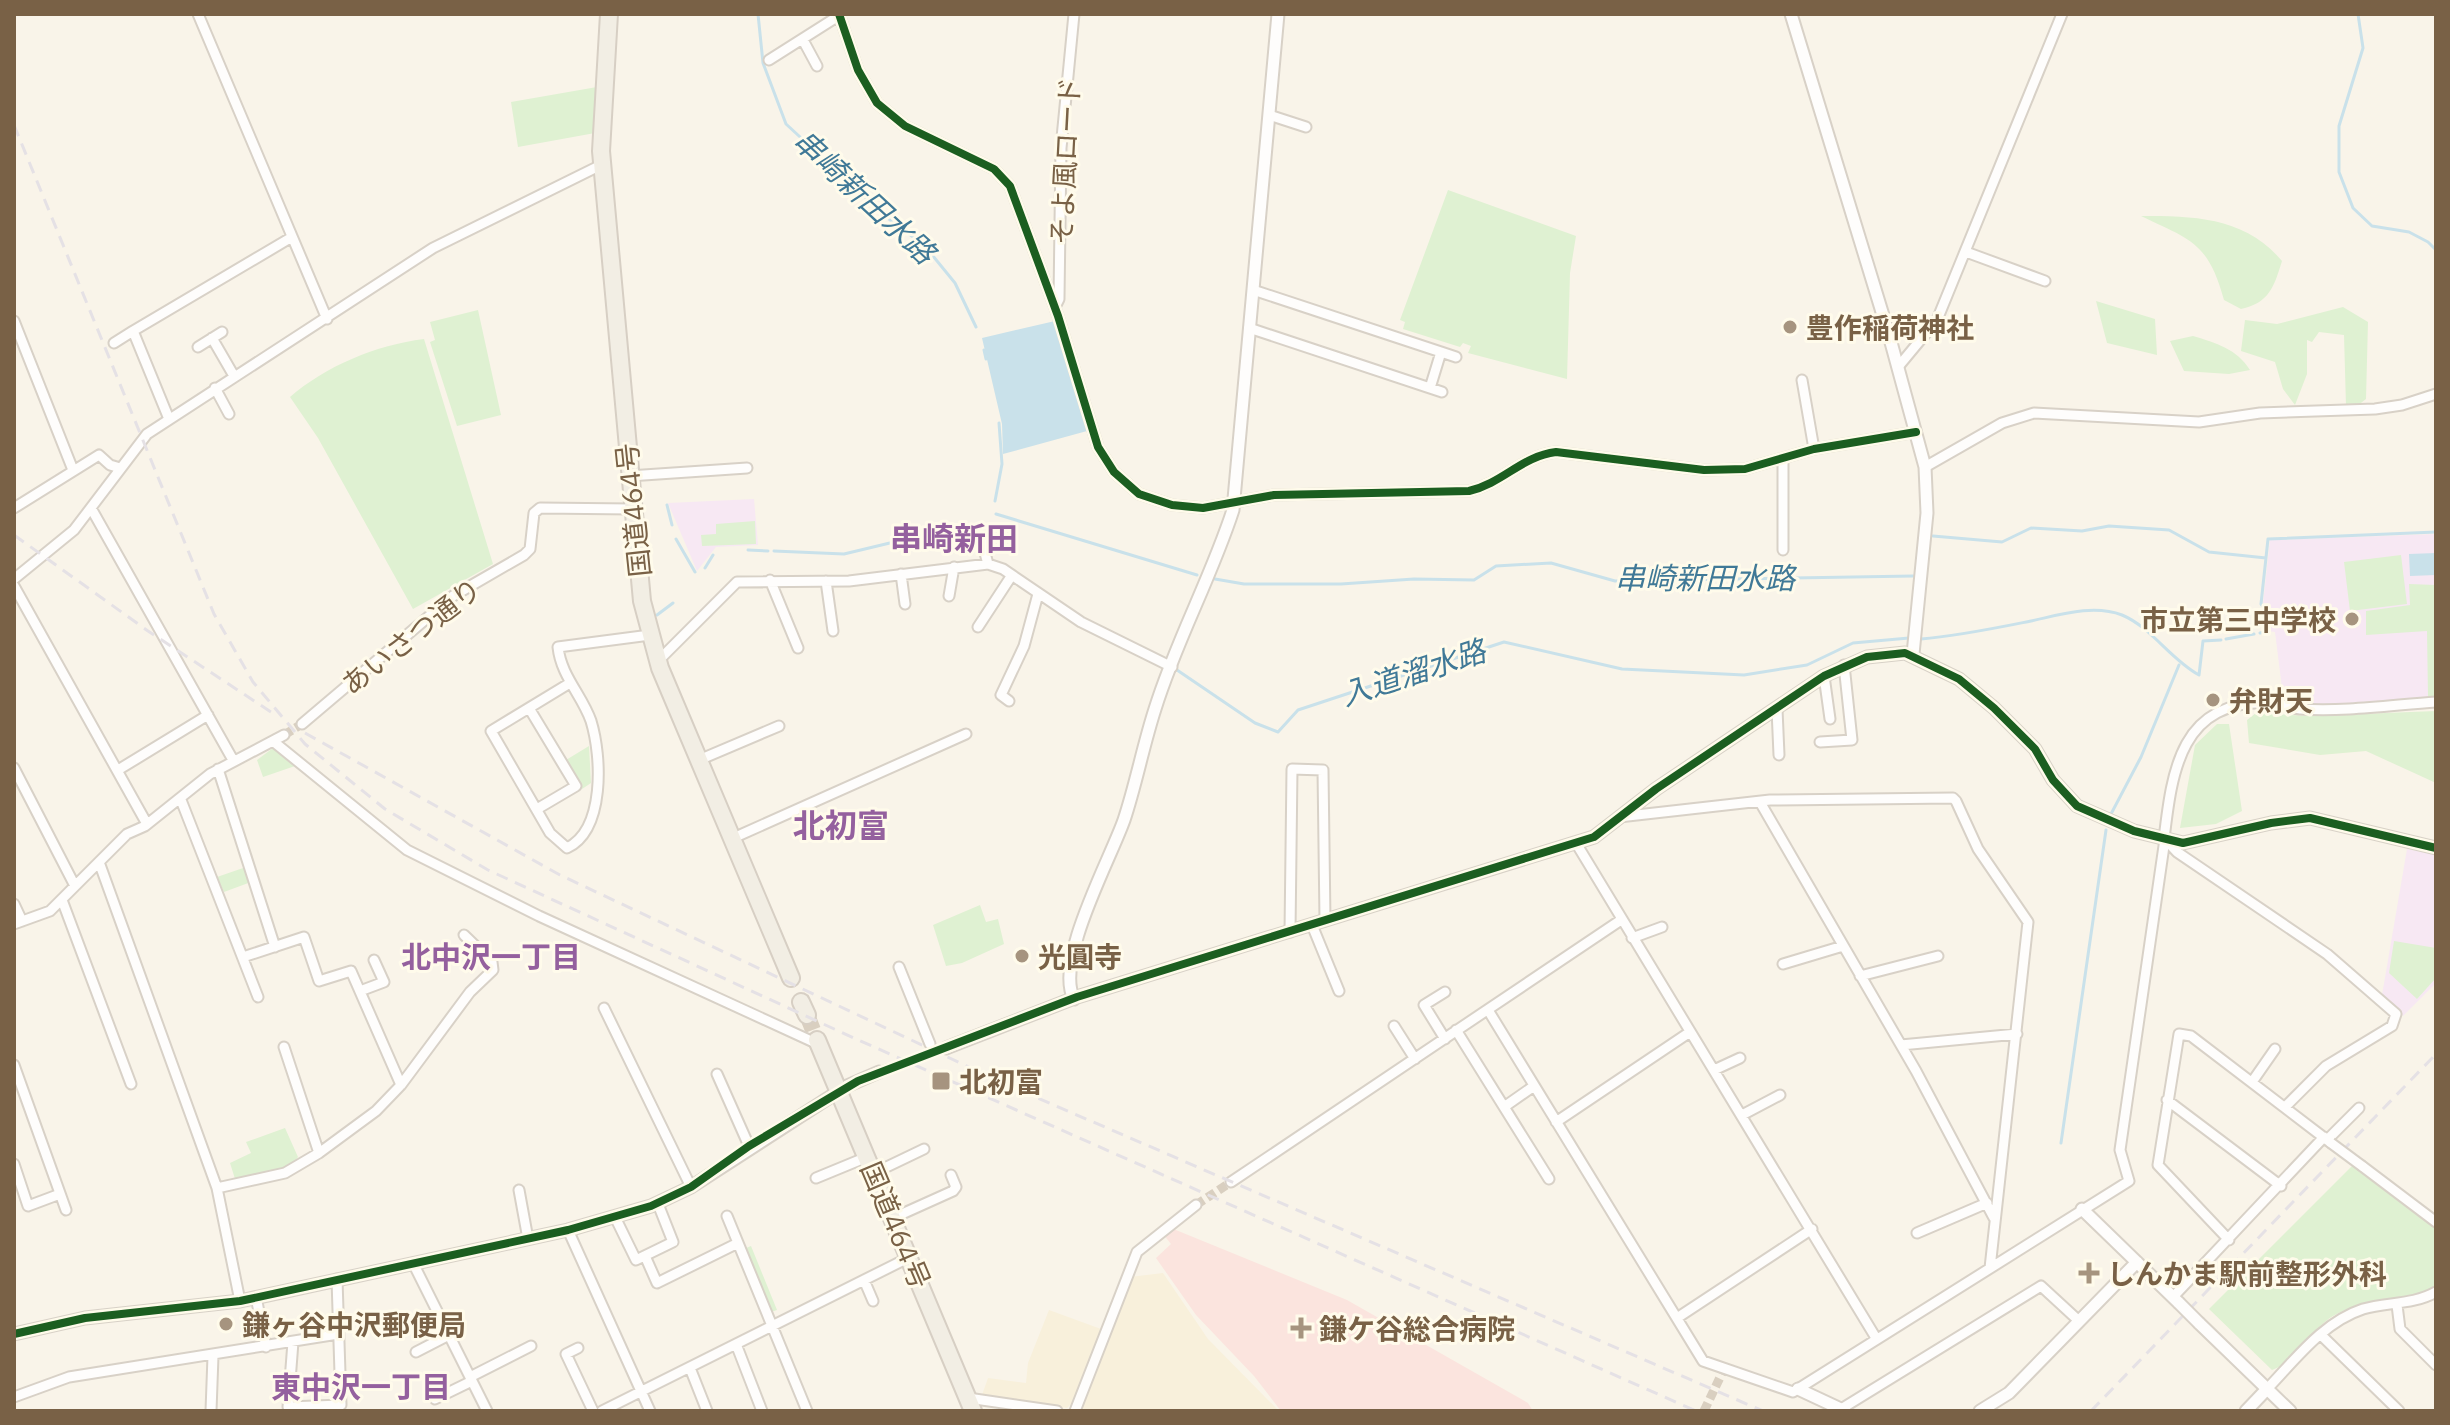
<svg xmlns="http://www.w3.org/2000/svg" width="2450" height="1425" font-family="'IBM Plex Sans','Noto Sans JP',sans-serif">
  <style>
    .residential { fill: #f8f0db }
    .education { fill: #f7e8f3 }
    .medical { fill: #fbe4de }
    .green { fill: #dff1d2 }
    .water { fill: #c9e1ea }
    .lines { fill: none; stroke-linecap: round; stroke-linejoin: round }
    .stream { stroke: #c9e1ea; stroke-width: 3 }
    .minor-tunnel { stroke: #d9cfc0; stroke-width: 9; stroke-dasharray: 9 4.5; stroke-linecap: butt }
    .tertiary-tunnel { stroke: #d9cfc0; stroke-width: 11; stroke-dasharray: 11 5.5; stroke-linecap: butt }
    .trunk-tunnel { stroke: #d9cfc0; stroke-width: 16; stroke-dasharray: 16 8; stroke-linecap: butt }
    .minor-casing { stroke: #d8d1c7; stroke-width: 13 }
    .tertiary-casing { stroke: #d8d1c7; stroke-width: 15 }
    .trunk-casing { stroke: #d7cfc4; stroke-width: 20 }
    .minor { stroke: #fefdfc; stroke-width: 9 }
    .tertiary { stroke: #fefdfc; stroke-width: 11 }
    .trunk { stroke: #f2eee4; stroke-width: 16 }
    .rail { stroke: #e5e1e5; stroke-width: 3; stroke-dasharray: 12 8; stroke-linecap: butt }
    .minor-bridge-casing { stroke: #d8d1c7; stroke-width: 13; stroke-linecap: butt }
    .tertiary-bridge-casing { stroke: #d8d1c7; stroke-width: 15; stroke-linecap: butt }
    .minor-bridge { stroke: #fefdfc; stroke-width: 9 }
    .tertiary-bridge { stroke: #fefdfc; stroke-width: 11 }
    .cycleway-casing { stroke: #fffbeb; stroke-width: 13 }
    .cycleway { stroke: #1b5e20; stroke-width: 8 }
    .poi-dot { fill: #a6947f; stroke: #fffbeb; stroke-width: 3 }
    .labels { text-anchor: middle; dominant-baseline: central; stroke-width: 6; stroke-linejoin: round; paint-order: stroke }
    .street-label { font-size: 28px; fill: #796146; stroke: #fffbeb }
    .poi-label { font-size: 28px; font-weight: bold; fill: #796146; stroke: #fffbeb; text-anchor: start }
    .water-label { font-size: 30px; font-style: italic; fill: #407997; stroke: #fffbeb }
    .neighbourhood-label { font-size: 30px; font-weight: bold; fill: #94609e; stroke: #fffbeb }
    .quarter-label { font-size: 32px; font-weight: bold; fill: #94609e; stroke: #fffbeb }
  </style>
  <rect width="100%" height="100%" fill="#f9f4e9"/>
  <path class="residential" d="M 1163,1273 L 1208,1339 L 1279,1411 L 1081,1411 L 1130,1277 Z
    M 1049,1310 L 1101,1329 L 1074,1401 L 1067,1408 L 982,1395 L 988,1378 L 1026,1383 L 1028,1363 Z"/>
  <path class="education" d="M 754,499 L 758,545 L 716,547 L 697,571 L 668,503 Z
    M 2436,534 L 2436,700 L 2300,706 L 2286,688 L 2282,688 L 2275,632 L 2269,631 L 2267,608 L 2263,604 L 2270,540 Z
    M 2407,849 L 2436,855 L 2436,983 L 2403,1016 L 2382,995 Z"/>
  <path class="medical" d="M 1171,1228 L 1347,1300 L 1528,1403 L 1533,1411 L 1281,1411 L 1254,1376 L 1196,1315 L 1156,1258 L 1171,1244 L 1163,1234 Z"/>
  <path class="green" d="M 597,87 L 595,133 L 518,147 L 511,102 Z
    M 1448,190 L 1576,236 L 1570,273 L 1567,379 L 1468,353 L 1471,346 L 1463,343 L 1460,347 L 1403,329 L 1405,322 L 1400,320 Z
    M 2141,216 C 2195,216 2245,217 2282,261 C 2274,287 2269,303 2241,309 L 2224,300 C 2208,242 2191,240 2141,216 Z
    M 2096,301 L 2155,319 L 2157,355 L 2107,343 Z
    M 2343,307 L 2368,322 L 2366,399 L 2357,406 L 2346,406 L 2344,335 L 2319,332 L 2312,342 L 2307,340 L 2307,374 L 2295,405 L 2283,389 L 2275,362 L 2241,351 L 2245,320 L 2277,324 Z
    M 478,310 L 501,415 L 457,426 L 430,342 L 435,340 L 430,322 Z
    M 2193,336 C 2216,343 2237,349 2250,370 L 2229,374 L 2184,371 L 2170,341 Z
    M 424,339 L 493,564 L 413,609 L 318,438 L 290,397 C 326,366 376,345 424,339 Z
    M 755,521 L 756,544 L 702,546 L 701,535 L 716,534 L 716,524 Z
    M 2401,555 L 2407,604 L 2350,611 L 2344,562 Z
    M 2409,584 L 2436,585 L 2436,697 L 2428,697 L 2427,631 L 2366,635 L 2366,611 L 2410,605 Z
    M 2436,711 L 2436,783 L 2366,751 L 2320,755 L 2249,743 L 2247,720 L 2256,713 L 2311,716 Z
    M 2217,724 L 2229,724 L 2242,811 L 2216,824 L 2180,828 L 2195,745 Z
    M 589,746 L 591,783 L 582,789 L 566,760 Z
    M 273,748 L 295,766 L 263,777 L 257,760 Z
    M 246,867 L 251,882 L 224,892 L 217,877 Z
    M 980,905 L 986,922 L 998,919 L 1004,944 L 962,963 L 946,966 L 933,925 Z
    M 2394,941 L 2436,948 L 2436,978 L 2417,999 L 2389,973 Z
    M 285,1128 L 298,1157 C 286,1175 256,1177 236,1182 L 230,1163 L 251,1153 L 246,1142 Z
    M 2353,1165 L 2436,1227 L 2436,1288 C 2404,1305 2365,1297 2333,1316 C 2311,1329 2295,1363 2272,1370 L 2209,1309 Z
    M 751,1246 L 777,1310 L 771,1312 L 746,1248 Z"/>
  <path class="water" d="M 1055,321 L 1087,431 L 1003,454 L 1002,424 L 982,338 Z
    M 2436,553 L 2436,575 L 2410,576 L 2409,554 Z"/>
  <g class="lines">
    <path class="stream" d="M 758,14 L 763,63 L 786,124 L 890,220 L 924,245 L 955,283 L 976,327
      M 2358,14 L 2363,48 L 2339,126 L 2339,172 L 2353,208 L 2372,226 L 2409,232 L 2428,242 L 2436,250
      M 984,350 L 986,359
      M 995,501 L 1002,464 L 999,423
      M 667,505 L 672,525
      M 996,514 L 1197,575
      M 1933,536 L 2002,542 L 2031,528 L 2082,531 L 2109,526 L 2169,530 L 2209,552 L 2266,558
      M 676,539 L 695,572
      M 748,550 L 768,551
      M 774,551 L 844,554 L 944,530
      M 705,568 L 713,555
      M 1215,579 L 1244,584 L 1341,584 L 1414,579 L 1474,580 L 1496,566 L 1551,563 L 1615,581 L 1913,576
      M 657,615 L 673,603
      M 2260,633 L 2269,631 L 2267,612 L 2261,604 L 2268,539 L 2436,532
      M 1921,639 C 1958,636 1996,628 2031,621 C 2059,615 2093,604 2122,615 C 2151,627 2171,660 2199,675 L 2203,641 L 2221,640
      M 2226,639 L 2254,634
      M 1177,670 L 1255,723 L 1278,732 L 1298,710 L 1504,642 L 1622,669 L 1744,675 L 1807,665 L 1853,643 L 1909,638
      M 2111,814 L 2141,757 L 2179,665
      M 2061,1143 L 2106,830"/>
    <path class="minor-tunnel" d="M 284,735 L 302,724
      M 1196,1205 L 1231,1182
      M 1704,1411 L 1724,1369"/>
    <path class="tertiary-tunnel" d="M 879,1072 L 946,1048"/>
    <path class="trunk-tunnel" d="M 807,1015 L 817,1040"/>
    <defs>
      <path id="minor" d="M 198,14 L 327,319
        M 839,14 L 858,70 L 877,103 L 905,126 L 994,169 L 1010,186 L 1058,316 L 1098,447 L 1114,472 L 1139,494 L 1172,505 L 1203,508 L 1274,495 L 1469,491 C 1503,483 1522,456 1556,452 L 1704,470 L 1745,469 L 1814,449 L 1916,432
        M 803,40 L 817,66
        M 769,60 L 840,15
        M 1269,115 L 1306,127
        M 1966,252 L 2045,281
        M 1253,290 L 1441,352 L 1430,388
        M 1055,307 L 1059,299 L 1061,148 L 1074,14
        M 14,321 L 73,470
        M 1249,328 L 1442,392
        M 212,338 L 234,376
        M 114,343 L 133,331
        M 198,347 L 222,332
        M 1441,352 L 1456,357
        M 1898,367 L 1937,320 L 2062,14
        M 1802,380 L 1814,449
        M 215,388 L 229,414
        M 169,419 L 133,331 L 292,237
        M 1783,460 L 1783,550
        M 1925,467 L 2002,423 L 2034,413 L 2199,422 L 2260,413 L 2375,409 L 2402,405 L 2436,394
        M 629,476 L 747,468
        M 14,508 L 99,455 L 110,465 L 120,468
        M 91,508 L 233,760
        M 982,542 L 988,564
        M 901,574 L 905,604
        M 14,579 L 74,530 L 147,434 L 433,248 L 597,167 L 603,168
        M 770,580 L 798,648
        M 826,581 L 833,631
        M 14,586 L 147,824
        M 949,596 L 954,567
        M 978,627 L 1012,575
        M 658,661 L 737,582 L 849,581 L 988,564 L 1003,569 L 1081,622 L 1172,667
        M 1824,676 L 1830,719
        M 570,683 L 491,731 L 550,833 L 567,848 C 605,830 602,757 591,721 C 582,695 561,676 558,647 L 650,635
        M 1009,701 L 1001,695 L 1024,646 L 1038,594
        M 529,708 L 576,786 L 537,809
        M 1777,709 L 1779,755
        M 302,724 L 453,596 L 524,555 L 530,549 L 534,513 L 540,508 L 632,509
        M 274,742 L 407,850 L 539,916 L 820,1045
        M 1820,742 L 1852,740 L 1844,665
        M 699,760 L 779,726
        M 14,768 L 75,886
        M 218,769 L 275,947
        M 118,770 L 208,715
        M 181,800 L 258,997
        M 1760,802 L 1916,1071 L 1994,1218
        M 1619,817 L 1770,800 L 1953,798 L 1956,801 L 1978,849 L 2028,922 L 1990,1268
        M 731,839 L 966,734
        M 2164,839 C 2172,770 2181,699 2270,703 C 2280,703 2290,708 2300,709 C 2344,712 2392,705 2436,702
        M 2165,839 L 2177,852 L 2327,954 L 2396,1014 L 2392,1026 L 2326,1066 L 2285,1107
        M 1576,843 L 1876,1338
        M 99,862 L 217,1188 L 240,1301
        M 62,900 L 131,1084
        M 14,904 L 22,921
        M 14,924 L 50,911 L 127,834 L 145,826 L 210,774 L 284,735
        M 1312,925 L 1339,991
        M 1290,932 L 1292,769 L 1323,770 L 1325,921
        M 1632,938 L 1662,927
        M 243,957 L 304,937 L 319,981 L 351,971 L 401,1085
        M 1783,964 L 1843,946
        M 899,967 L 930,1044
        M 1860,976 L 1938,956
        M 360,991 L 384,982 L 374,960
        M 604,1008 L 691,1187
        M 1488,1010 L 1703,1361 L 1793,1392 L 2129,1181 L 2120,1150 L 2165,839
        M 1394,1026 L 1415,1059
        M 1456,1030 L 1549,1179
        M 1445,1039 L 1424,1005 L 1445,992
        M 1901,1045 L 2017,1034
        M 284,1047 L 319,1153
        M 14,1065 L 66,1210
        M 1714,1070 L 1740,1058
        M 717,1074 L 749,1146
        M 2252,1082 L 2275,1049
        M 2167,1100 L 2281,1186
        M 1504,1107 L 1534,1086
        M 1742,1115 L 1780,1095
        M 1556,1122 L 1690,1032
        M 2327,1140 L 2359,1108
        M 14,1164 L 28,1206 L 60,1194
        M 2362,1166 L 2436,1222
        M 874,1173 L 924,1149
        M 816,1178 L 867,1157
        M 1231,1182 L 1621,920
        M 217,1188 L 285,1173 L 319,1153 L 376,1111 L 401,1085 L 470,992 L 493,970 L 492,962 L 464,935
        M 519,1190 L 528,1239
        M 727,1216 L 807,1411
        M 615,1217 L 636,1260 L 673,1242 L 658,1204
        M 893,1218 L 953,1191 L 956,1187 L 951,1175
        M 568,1230 L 650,1411
        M 1917,1233 L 1987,1203
        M 2229,1240 L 2158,1165 L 2179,1034 L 2191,1036 L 2331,1143
        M 645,1256 L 657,1283 L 738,1243
        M 413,1263 L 487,1411
        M 864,1280 L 873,1301
        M 256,1297 L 266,1347
        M 2173,1297 L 2324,1137
        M 2397,1305 L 2400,1329 L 2436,1365
        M 1677,1318 L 1812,1229
        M 2321,1335 L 2399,1411
        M 293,1342 L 288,1407 L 341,1405 L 337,1279
        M 736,1344 L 762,1411
        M 578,1348 L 566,1354 L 593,1411
        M 416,1352 L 449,1335
        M 690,1368 L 707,1411
        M 470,1377 L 531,1346
        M 2267,1389 C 2295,1360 2323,1322 2363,1309 C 2387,1302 2413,1305 2436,1292
        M 14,1397 L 69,1377 L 338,1334
        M 968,1398 L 1057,1411
        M 435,1399 L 472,1381
        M 1841,1409 L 2041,1286 L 2079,1321
        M 211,1411 L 213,1356
        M 602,1411 L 910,1257
        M 1075,1411 L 1137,1252 L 1196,1205"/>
      <path id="tertiary" d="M 1791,14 L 1889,335 L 1925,467 L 1927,513 L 1913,654
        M 1074,999 C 1054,961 1110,860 1124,820 C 1136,784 1143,746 1155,709 C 1176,641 1211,578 1233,510 L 1278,14
        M 946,1048 L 1077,997 L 1594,837 L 1656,789 L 1824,676 L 1867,657 L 1905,653 L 1959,679 L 1994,708 L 2035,749 L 2053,780 L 2077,806 L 2134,831 L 2183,843 L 2271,823 L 2310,818 L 2436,848
        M 2082,1209 L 2179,1303
        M 2199,1323 L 2290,1411
        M 14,1334 L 85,1318 L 240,1301 L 568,1230 L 651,1206 L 691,1187 L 847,1086 L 879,1072
        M 1798,1389 L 1845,1411
        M 1980,1411 L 2009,1393 L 2137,1262
        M 2246,1411 L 2267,1389"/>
      <path id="trunk" d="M 609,14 L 601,151 L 642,601 L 660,668 L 791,978
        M 801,1002 L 807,1015
        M 817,1040 L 973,1411"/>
    </defs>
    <use href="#minor" class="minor-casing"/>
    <use href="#tertiary" class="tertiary-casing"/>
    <use href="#trunk" class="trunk-casing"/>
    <use href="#minor" class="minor"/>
    <use href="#tertiary" class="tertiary"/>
    <use href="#trunk" class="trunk"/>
    <path class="rail" d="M 14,125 L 214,614 L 253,682 L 305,744 L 385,809 L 488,870 L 856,1039 L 1696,1411
      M 14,535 L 148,631 L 274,714
      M 305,733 L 560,875 L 1005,1084 L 1763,1411
      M 2091,1411 L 2436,1054"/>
    <defs>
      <path id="minor-bridge" d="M 2331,1143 L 2362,1166"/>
      <path id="tertiary-bridge" d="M 2179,1303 L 2199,1323"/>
    </defs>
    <use href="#minor-bridge" class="minor-bridge-casing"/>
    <use href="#tertiary-bridge" class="tertiary-bridge-casing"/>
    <use href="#minor-bridge" class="minor-bridge"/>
    <use href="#tertiary-bridge" class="tertiary-bridge"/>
    <defs>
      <path id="cycleway" d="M 839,14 L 858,70 L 877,103 L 905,126 L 994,169 L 1010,186 L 1058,316 L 1098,447 L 1114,472 L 1139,494 L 1172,505 L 1203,508 L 1274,495 L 1469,491 C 1503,483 1522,456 1556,452 L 1704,470 L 1745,469 L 1814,449 L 1916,432
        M 14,1334 L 85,1318 L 240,1301 L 568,1230 L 651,1206 L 691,1187 L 749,1146 L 858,1081 L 1077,997 L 1594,837 L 1656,789 L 1824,676 L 1867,657 L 1905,653 L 1959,679 L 1994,708 L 2035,749 L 2053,780 L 2077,806 L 2134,831 L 2183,843 L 2271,823 L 2310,818 L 2436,848"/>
    </defs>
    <use href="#cycleway" class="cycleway-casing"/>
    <use href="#cycleway" class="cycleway"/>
  </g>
  <g class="poi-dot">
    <circle cx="1790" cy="327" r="8"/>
    <circle cx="2352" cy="619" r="8"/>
    <circle cx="2213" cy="700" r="8"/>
    <circle cx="1022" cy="956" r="8"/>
    <rect x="931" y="1071" width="20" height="20" rx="4"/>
    <path d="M2085 1261h8v8h8v8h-8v8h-8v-8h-8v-8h8z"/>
    <circle cx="226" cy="1324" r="8"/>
    <path d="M1297 1316h8v8h8v8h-8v8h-8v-8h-8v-8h8z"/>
  </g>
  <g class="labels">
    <g class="street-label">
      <text transform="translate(1065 161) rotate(-87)">そよ風ロード</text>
      <text transform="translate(633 510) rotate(-96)">国道464号</text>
      <text transform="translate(411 636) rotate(-38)">あいさつ通り</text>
      <text transform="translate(896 1225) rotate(67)">国道464号</text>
    </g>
    <g class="poi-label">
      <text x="1806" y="327">豊作稲荷神社</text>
      <text x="2336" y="619" text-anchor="end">市立第三中学校</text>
      <text x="2229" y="700">弁財天</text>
      <text x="1038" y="956">光圓寺</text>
      <text x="959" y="1081">北初富</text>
      <text x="2107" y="1273">しんかま駅前整形外科</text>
      <text x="242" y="1324">鎌ヶ谷中沢郵便局</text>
      <text x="1319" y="1328">鎌ケ谷総合病院</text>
    </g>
    <g class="water-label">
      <text transform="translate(865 196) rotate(43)">串崎新田水路</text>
      <text x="1705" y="577">串崎新田水路</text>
      <text transform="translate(1413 672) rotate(-18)">入道溜水路</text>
    </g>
    <g class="neighbourhood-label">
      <text x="491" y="956">北中沢一丁目</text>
      <text x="361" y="1386">東中沢一丁目</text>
    </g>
    <g class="quarter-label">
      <text x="954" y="538">串崎新田</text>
      <text x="841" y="825">北初富</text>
    </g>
  </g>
  <rect width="2450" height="1425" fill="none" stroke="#796146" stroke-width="32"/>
</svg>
